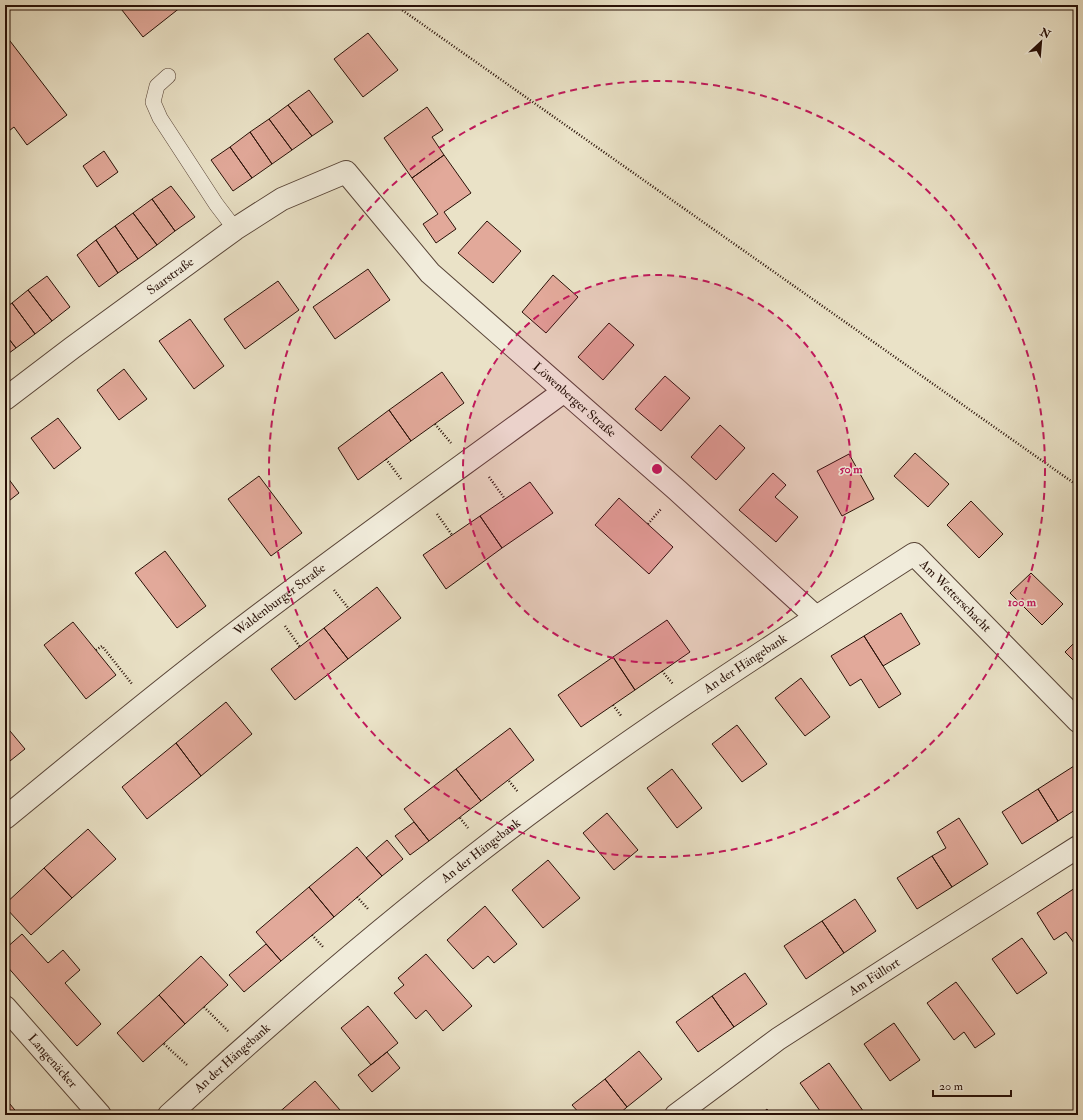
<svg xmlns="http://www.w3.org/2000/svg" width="1083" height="1120" font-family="'IM FELL Double Pica',serif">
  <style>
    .building { fill: #e2a99a; stroke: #281007 }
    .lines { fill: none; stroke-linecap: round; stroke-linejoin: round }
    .lane-casing { stroke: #584437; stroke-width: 16 }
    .street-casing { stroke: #584437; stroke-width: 24 }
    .path { stroke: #281007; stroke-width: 2.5; stroke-dasharray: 1 2; stroke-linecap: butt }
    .lane { stroke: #f1ecdb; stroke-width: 15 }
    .street { stroke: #f1ecdb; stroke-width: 22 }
    .ring { fill: none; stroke: #c2185b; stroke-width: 2; stroke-dasharray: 7 5 }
    .labels { text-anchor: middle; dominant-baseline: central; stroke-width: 3; stroke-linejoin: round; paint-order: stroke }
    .street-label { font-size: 13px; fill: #281007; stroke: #f1ecdb }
    .centre { fill: #c2185b; stroke: #f1ecdb; stroke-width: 2 }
    .ring-label { font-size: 12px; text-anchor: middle; font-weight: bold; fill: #c2185b; stroke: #f1ecdb; stroke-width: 3; stroke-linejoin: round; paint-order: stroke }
  </style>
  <rect width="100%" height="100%" fill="#eae2c7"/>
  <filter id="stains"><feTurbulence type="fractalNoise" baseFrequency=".005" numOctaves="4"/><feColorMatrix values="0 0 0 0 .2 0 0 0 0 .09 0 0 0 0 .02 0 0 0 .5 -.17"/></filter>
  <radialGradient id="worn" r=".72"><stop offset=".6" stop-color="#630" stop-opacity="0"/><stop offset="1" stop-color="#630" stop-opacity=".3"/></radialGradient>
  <path class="building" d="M 118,5 L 180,5 L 181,7 L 143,37 Z
    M 368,33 L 398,70 L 363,97 L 334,59 Z
    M 5,34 L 10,41 L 5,45 Z
    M 10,41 L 67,115 L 27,145 L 14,127 L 5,134 L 5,45 Z
    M 309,90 L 333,122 L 312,136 L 288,105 Z
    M 288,105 L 312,136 L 292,150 L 269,119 Z
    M 427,107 L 443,130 L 432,137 L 444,155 L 412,178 L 384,138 Z
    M 269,119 L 292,150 L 272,164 L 250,132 Z
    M 250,132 L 272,164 L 252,178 L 230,147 Z
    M 230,147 L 252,178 L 233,191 L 211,160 Z
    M 104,151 L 118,172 L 97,187 L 83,166 Z
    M 444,155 L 471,193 L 444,212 L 456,229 L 436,243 L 423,224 L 438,214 L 412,178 Z
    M 171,186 L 195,217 L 175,231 L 152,199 Z
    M 152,199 L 175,231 L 157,245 L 133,213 Z
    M 133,213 L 157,245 L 138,259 L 115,226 Z
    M 487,221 L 521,251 L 493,283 L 458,253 Z
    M 115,226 L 138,259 L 118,273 L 96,240 Z
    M 96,240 L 118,273 L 99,287 L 77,255 Z
    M 368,269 L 390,300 L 335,339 L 313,307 Z
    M 553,275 L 578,297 L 546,333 L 522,312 Z
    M 47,276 L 70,307 L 52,321 L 28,290 Z
    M 278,281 L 299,310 L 245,349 L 224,319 Z
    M 28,290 L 52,321 L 35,334 L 12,303 Z
    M 12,303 L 35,334 L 16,348 L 5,334 L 5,308 Z
    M 190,319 L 224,366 L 194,389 L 159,341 Z
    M 609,323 L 634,345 L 603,380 L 578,357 Z
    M 5,334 L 16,348 L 5,356 Z
    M 124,369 L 147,399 L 119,420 L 97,390 Z
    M 442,372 L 464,403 L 411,441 L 389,410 Z
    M 665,376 L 690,398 L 661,431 L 635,409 Z
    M 389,410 L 411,441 L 358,480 L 338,448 Z
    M 58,418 L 81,448 L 54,469 L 31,438 Z
    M 720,425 L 745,448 L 716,480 L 691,457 Z
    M 915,453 L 949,484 L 928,507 L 894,476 Z
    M 849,454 L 874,499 L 842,516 L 817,471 Z
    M 773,473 L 786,485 L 775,497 L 798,517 L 776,542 L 739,510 Z
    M 5,474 L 19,493 L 5,504 Z
    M 259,476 L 302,533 L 271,556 L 228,499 Z
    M 530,482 L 553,513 L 502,548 L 480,516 Z
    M 619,498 L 673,547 L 649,574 L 595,525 Z
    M 971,501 L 1003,534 L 979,558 L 947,525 Z
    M 480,516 L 502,548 L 446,589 L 423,555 Z
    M 165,551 L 206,606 L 177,628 L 135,573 Z
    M 1031,573 L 1063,604 L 1042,625 L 1010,593 Z
    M 377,587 L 401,618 L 348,659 L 324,628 Z
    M 901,613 L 920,644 L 883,666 L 864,636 Z
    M 667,620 L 690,652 L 635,690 L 613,657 Z
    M 73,622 L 116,675 L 86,699 L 44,645 Z
    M 324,628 L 348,659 L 295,700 L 271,669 Z
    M 864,636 L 901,694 L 879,708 L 861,679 L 850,686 L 831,656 Z
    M 1078,639 L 1078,665 L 1065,652 Z
    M 613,657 L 635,690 L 581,727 L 558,695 Z
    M 801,678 L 830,717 L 805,736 L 775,698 Z
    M 226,702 L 252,734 L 201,776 L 176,743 Z
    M 5,725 L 25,749 L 5,765 Z
    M 737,725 L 767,764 L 742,782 L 712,744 Z
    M 510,728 L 534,760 L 481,801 L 456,769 Z
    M 176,743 L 201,776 L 147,819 L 122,787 Z
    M 1074,766 L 1078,772 L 1078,808 L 1058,821 L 1038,789 Z
    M 456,769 L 481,801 L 429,841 L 404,809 Z
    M 672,769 L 702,808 L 677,828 L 647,788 Z
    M 1038,789 L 1058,821 L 1022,844 L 1002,812 Z
    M 607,813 L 638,850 L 614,870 L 583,833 Z
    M 959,818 L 988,864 L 952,887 L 932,856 L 946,848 L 937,832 Z
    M 414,822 L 429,841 L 410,855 L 395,836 Z
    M 88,829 L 116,859 L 72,898 L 44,868 Z
    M 387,840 L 403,859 L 382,876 L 366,858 Z
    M 357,847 L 382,876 L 334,917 L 309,887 Z
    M 932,856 L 952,887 L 917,909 L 897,878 Z
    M 548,860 L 580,898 L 543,928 L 512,890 Z
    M 44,868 L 72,898 L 31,935 L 5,907 L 5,904 Z
    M 1078,886 L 1078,940 L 1074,943 L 1066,932 L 1054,940 L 1037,913 Z
    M 309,887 L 334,917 L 281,961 L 256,932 Z
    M 855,899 L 876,931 L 844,953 L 822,921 Z
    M 485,906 L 517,944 L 494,963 L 488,956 L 473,969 L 447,940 Z
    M 822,921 L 844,953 L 806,979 L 784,946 Z
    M 22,934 L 48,963 L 63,950 L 80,970 L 65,983 L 101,1024 L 77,1046 L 5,964 L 5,949 Z
    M 1022,938 L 1047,973 L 1017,994 L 992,959 Z
    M 266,944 L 281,961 L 244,992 L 229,975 Z
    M 426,954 L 472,1006 L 443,1031 L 426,1010 L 416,1019 L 394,993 L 404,985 L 398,978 Z
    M 201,956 L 228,985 L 185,1024 L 159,995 Z
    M 745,973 L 767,1004 L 734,1027 L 712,996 Z
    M 956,982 L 995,1034 L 975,1048 L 964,1032 L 954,1040 L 927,1003 Z
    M 159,995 L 185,1024 L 143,1062 L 117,1033 Z
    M 712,996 L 734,1027 L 698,1052 L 676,1022 Z
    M 368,1006 L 398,1043 L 371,1065 L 341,1028 Z
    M 894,1023 L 920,1060 L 890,1081 L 864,1044 Z
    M 639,1051 L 662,1079 L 627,1107 L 605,1079 Z
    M 387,1052 L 400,1068 L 372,1092 L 358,1075 Z
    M 829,1063 L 866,1115 L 840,1115 L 839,1114 L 838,1115 L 823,1115 L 800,1083 Z
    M 605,1079 L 627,1107 L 618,1115 L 581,1115 L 572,1105 Z
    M 315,1081 L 340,1110 L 334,1115 L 276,1115 Z
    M 5,1098 L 19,1115 L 5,1115 Z
    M 767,1109 L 771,1115 L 760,1115 Z"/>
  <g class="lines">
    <defs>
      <path id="lane" d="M 168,76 L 157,86 L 153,102 L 160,118 L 216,204 L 235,229"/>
      <g id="street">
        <path id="s1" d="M 5,399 L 72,348 L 235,229 L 282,199 L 346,172 L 430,273 L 677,490 L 816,617"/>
        <path id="s2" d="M 5,818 C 71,764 136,710 203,658 C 321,566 443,480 563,392"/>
        <path id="s3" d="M 5,1007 L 100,1115"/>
        <path id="s4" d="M 169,1115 C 271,1022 375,932 484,848 C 621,742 768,648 914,554 L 1078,721"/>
        <path id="s5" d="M 676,1115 L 778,1039 L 908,955 L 1078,847"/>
      </g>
    </defs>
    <use href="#lane" class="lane-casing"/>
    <use href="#street" class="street-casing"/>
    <path class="path" d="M 395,5 L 1078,486
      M 435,424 L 451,443
      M 386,459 L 401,479
      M 489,477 L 505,499
      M 437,514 L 452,535
      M 648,524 L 661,509
      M 334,590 L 349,609
      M 285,626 L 300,647
      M 96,650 L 102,646 L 132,684
      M 662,671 L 673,684
      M 613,705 L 622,717
      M 509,781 L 518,792
      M 460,818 L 468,828
      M 357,897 L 369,910
      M 312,935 L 324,948
      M 204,1007 L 228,1031
      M 164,1044 L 187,1065"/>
    <use href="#lane" class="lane"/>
    <use href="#street" class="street"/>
  </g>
  <circle cx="657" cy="469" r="194" fill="#c2185b" fill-opacity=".12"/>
  <g class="ring">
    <circle cx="657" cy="469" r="194"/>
    <circle cx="657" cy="469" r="388"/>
  </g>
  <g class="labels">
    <g class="street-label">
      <text stroke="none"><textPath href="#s1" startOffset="206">Saarstraße</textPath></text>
      <text stroke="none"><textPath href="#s1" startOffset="735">Löwenberger Straße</textPath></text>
      <text stroke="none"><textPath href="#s4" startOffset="993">Am Wetterschacht</textPath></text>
      <text stroke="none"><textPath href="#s2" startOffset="351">Waldenburger Straße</textPath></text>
      <text stroke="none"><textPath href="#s4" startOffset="733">An der Hängebank</textPath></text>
      <text stroke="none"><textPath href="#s4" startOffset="409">An der Hängebank</textPath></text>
      <text stroke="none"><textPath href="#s5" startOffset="242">Am Füllort</textPath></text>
      <text stroke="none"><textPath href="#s4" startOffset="85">An der Hängebank</textPath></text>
      <text stroke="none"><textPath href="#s3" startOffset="72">Langenäcker</textPath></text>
    </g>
  </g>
  <circle cx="657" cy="469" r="6" class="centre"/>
  <g class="ring-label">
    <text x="851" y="473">50 m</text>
    <text x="1022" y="606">100 m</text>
  </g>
  <rect width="1083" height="1120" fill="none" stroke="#eae2c7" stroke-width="20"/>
  <rect x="6" y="6" width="1071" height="1108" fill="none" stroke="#281007" stroke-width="2"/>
  <rect x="10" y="10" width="1063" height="1100" fill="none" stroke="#281007"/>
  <g transform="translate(1041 42) rotate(26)" stroke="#f1ecdb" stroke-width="3" paint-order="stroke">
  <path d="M0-3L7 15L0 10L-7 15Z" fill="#281007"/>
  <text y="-6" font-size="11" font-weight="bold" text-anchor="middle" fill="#281007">N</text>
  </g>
  <path d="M933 1090v6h78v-6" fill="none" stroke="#281007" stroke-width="2"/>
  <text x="939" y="1090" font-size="12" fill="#281007" stroke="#f1ecdb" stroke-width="3" paint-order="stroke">20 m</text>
  <rect width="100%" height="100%" filter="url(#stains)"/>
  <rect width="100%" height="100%" fill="url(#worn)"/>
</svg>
